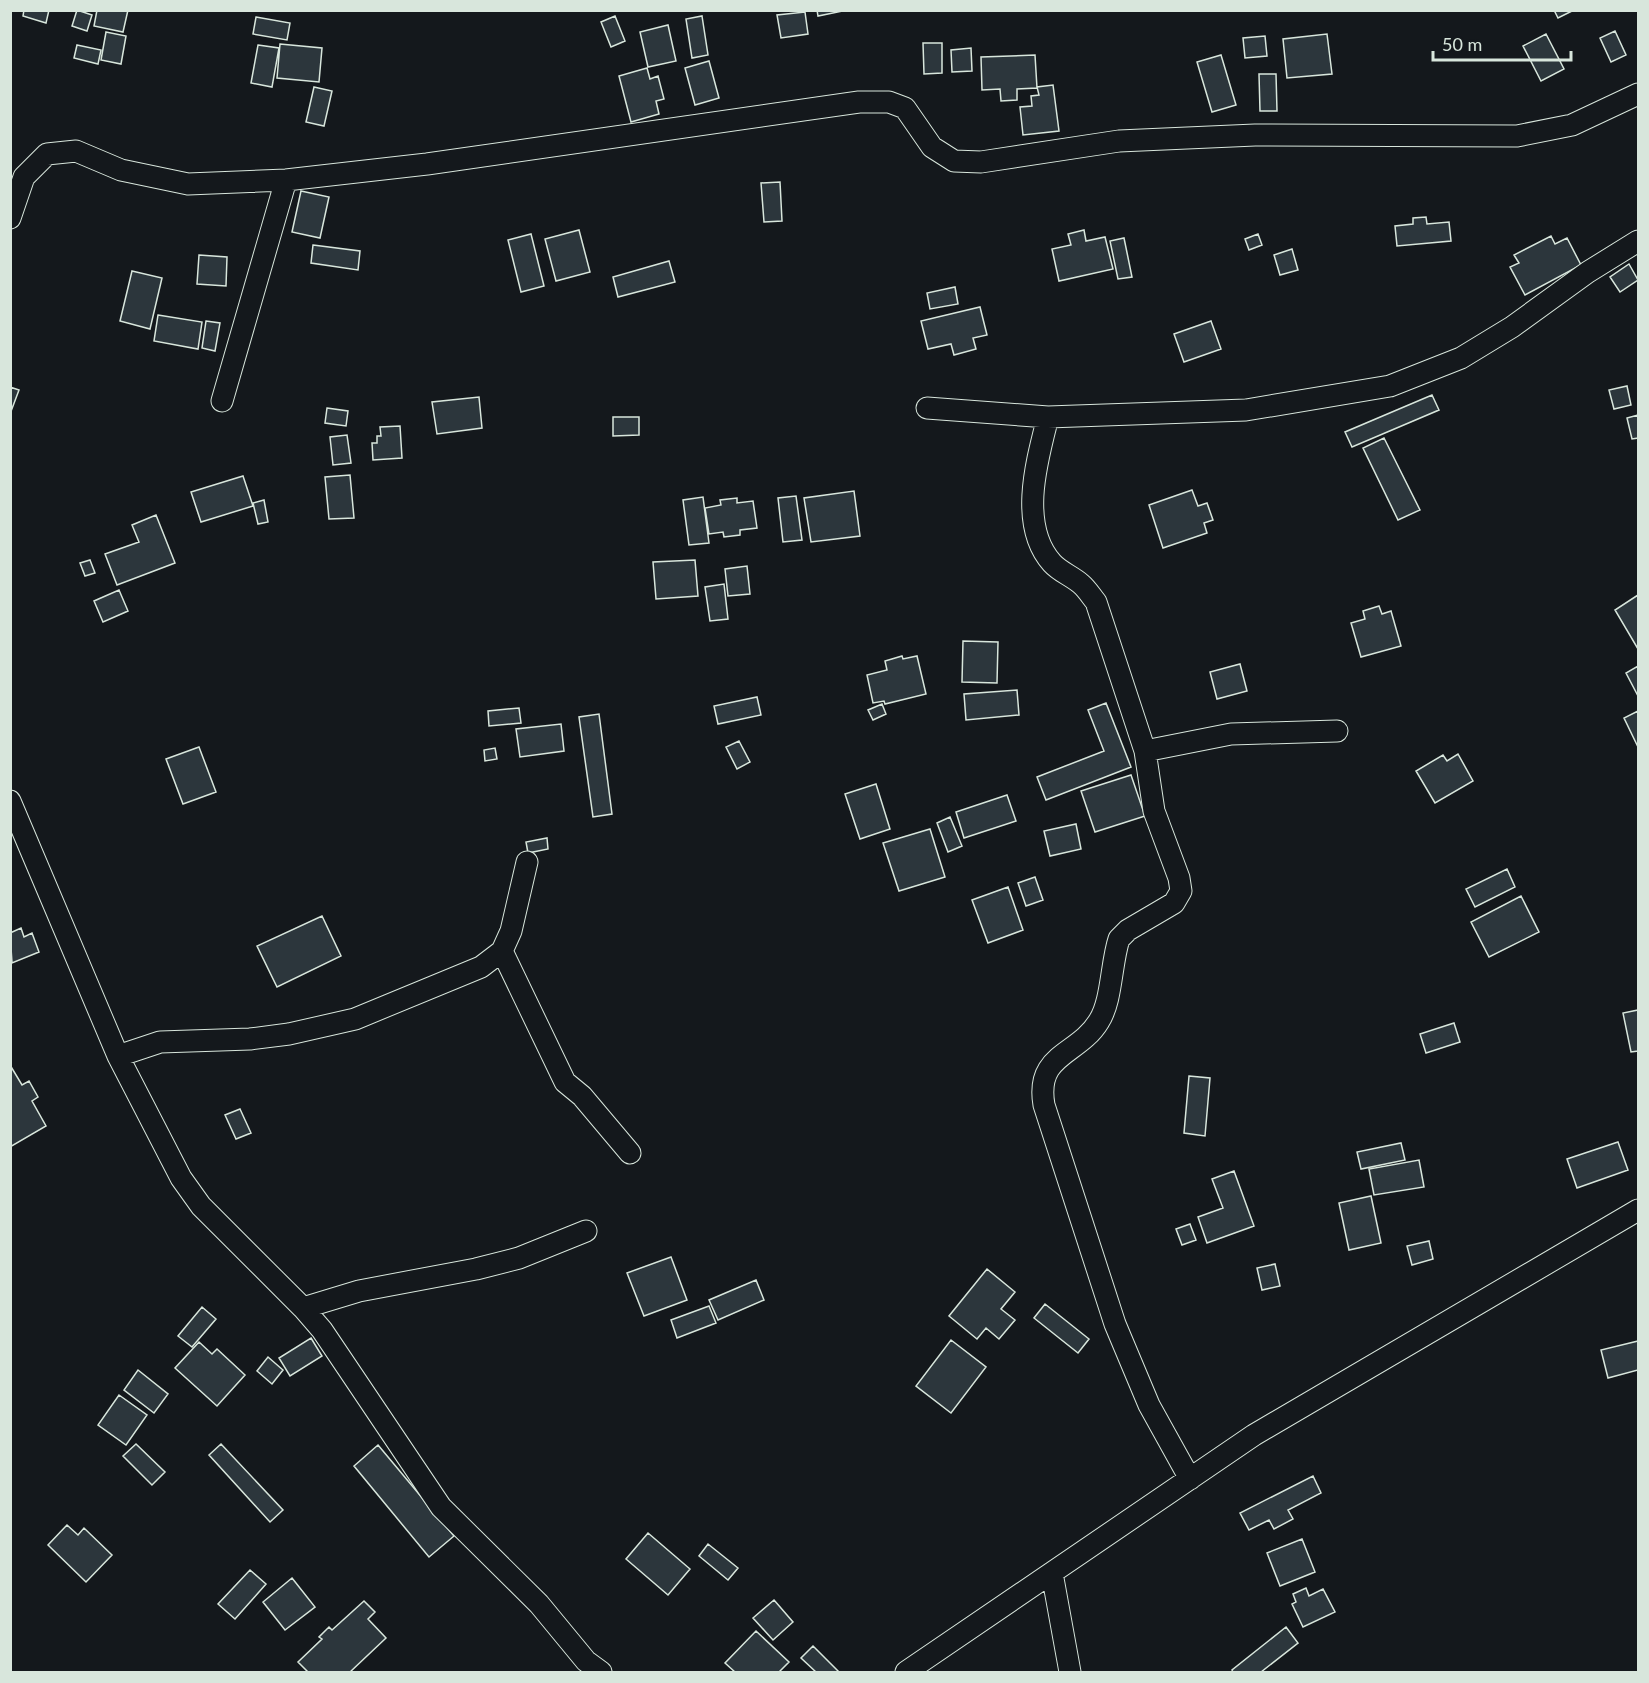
<svg xmlns="http://www.w3.org/2000/svg" width="1649" height="1683" font-family="Lato,sans-serif">
  <style>
    .building { fill: #2c363c; stroke: #d8e6dc; stroke-width: 1.5 }
    .lines { fill: none; stroke-linecap: round; stroke-linejoin: round }
    .minor-casing { stroke: #d8e6dc; stroke-width: 23 }
    .minor { stroke: #14181c; stroke-width: 21 }
  </style>
  <rect width="100%" height="100%" fill="#14181c"/>
  <path class="building" d="M 24,10 L 49,10 L 46,23 L 23,16 Z
    M 77,10 L 92,15 L 87,31 L 72,26 Z
    M 97,10 L 128,10 L 123,32 L 94,26 Z
    M 817,10 L 843,10 L 843,11 L 818,16 Z
    M 1554,10 L 1574,10 L 1558,18 Z
    M 805,12 L 808,34 L 781,38 L 777,15 Z
    M 615,16 L 625,41 L 611,47 L 601,22 Z
    M 702,16 L 708,55 L 692,58 L 686,19 Z
    M 256,17 L 290,23 L 287,40 L 253,34 Z
    M 668,25 L 676,61 L 648,67 L 640,32 Z
    M 1615,31 L 1626,55 L 1611,62 L 1600,38 Z
    M 106,32 L 126,36 L 121,64 L 101,60 Z
    M 1327,34 L 1332,74 L 1287,78 L 1283,39 Z
    M 1546,34 L 1564,69 L 1541,81 L 1523,46 Z
    M 1265,36 L 1267,56 L 1245,58 L 1243,38 Z
    M 923,43 L 942,43 L 942,73 L 924,74 Z
    M 280,44 L 322,48 L 319,82 L 277,78 Z
    M 77,45 L 101,50 L 98,64 L 74,58 Z
    M 258,45 L 279,48 L 272,87 L 251,83 Z
    M 971,48 L 972,71 L 952,72 L 951,50 Z
    M 1035,55 L 1037,88 L 1017,89 L 1017,100 L 1001,101 L 1000,89 L 982,90 L 981,57 Z
    M 1221,55 L 1236,105 L 1212,112 L 1197,62 Z
    M 709,61 L 719,98 L 695,105 L 685,68 Z
    M 647,68 L 650,79 L 658,76 L 664,99 L 656,101 L 659,114 L 631,122 L 619,76 Z
    M 1259,74 L 1276,74 L 1277,111 L 1260,111 Z
    M 1053,85 L 1059,131 L 1023,135 L 1020,107 L 1032,106 L 1031,96 L 1039,95 L 1037,87 Z
    M 314,87 L 332,91 L 324,126 L 306,122 Z
    M 780,182 L 782,221 L 764,222 L 761,183 Z
    M 301,191 L 329,197 L 320,238 L 292,232 Z
    M 1426,217 L 1427,224 L 1449,222 L 1451,241 L 1397,246 L 1395,226 L 1413,224 L 1413,218 Z
    M 579,230 L 590,272 L 556,281 L 545,239 Z
    M 1084,230 L 1086,241 L 1105,237 L 1113,269 L 1059,281 L 1052,249 L 1071,245 L 1068,234 Z
    M 531,234 L 544,286 L 521,292 L 508,240 Z
    M 1258,234 L 1262,245 L 1249,250 L 1245,239 Z
    M 1551,236 L 1555,244 L 1567,238 L 1581,265 L 1525,295 L 1510,267 L 1519,263 L 1514,255 Z
    M 1124,238 L 1132,277 L 1118,279 L 1110,241 Z
    M 313,245 L 360,251 L 358,270 L 311,263 Z
    M 1292,249 L 1298,270 L 1280,275 L 1274,255 Z
    M 199,255 L 227,257 L 226,286 L 197,284 Z
    M 669,261 L 675,282 L 618,297 L 613,277 Z
    M 1629,264 L 1638,280 L 1620,292 L 1610,277 Z
    M 132,271 L 162,278 L 150,329 L 120,321 Z
    M 955,287 L 958,304 L 930,309 L 927,293 Z
    M 980,307 L 987,335 L 973,338 L 976,349 L 954,355 L 951,344 L 928,349 L 921,321 Z
    M 158,315 L 202,322 L 198,349 L 154,341 Z
    M 206,321 L 220,323 L 215,351 L 202,348 Z
    M 1211,321 L 1221,349 L 1184,362 L 1174,334 Z
    M 1627,386 L 1631,405 L 1614,409 L 1609,390 Z
    M 10,387 L 19,390 L 10,414 Z
    M 1432,395 L 1439,410 L 1352,447 L 1345,432 Z
    M 479,397 L 482,428 L 437,434 L 432,402 Z
    M 327,408 L 348,411 L 346,426 L 325,423 Z
    M 1638,415 L 1638,438 L 1632,439 L 1627,418 Z
    M 613,417 L 639,417 L 639,435 L 613,436 Z
    M 400,426 L 402,458 L 373,460 L 372,443 L 377,443 L 377,436 L 381,436 L 380,427 Z
    M 347,435 L 351,463 L 333,465 L 330,437 Z
    M 1384,438 L 1420,510 L 1398,520 L 1363,448 Z
    M 350,475 L 354,518 L 329,519 L 325,477 Z
    M 243,476 L 253,506 L 201,522 L 191,492 Z
    M 1192,490 L 1198,506 L 1207,503 L 1213,520 L 1204,523 L 1207,533 L 1163,548 L 1149,505 Z
    M 854,491 L 860,536 L 811,542 L 804,498 Z
    M 796,496 L 802,540 L 783,542 L 778,498 Z
    M 703,497 L 709,543 L 689,545 L 683,500 Z
    M 737,498 L 737,503 L 753,501 L 757,528 L 740,530 L 740,535 L 724,537 L 723,532 L 709,534 L 705,508 L 721,505 L 720,500 Z
    M 264,500 L 268,522 L 258,524 L 253,503 Z
    M 156,515 L 175,563 L 117,585 L 105,554 L 139,542 L 132,525 Z
    M 90,560 L 95,573 L 85,576 L 80,563 Z
    M 695,560 L 698,596 L 656,599 L 653,562 Z
    M 747,566 L 750,594 L 728,596 L 725,569 Z
    M 724,584 L 728,619 L 710,621 L 705,587 Z
    M 119,590 L 128,611 L 103,622 L 94,601 Z
    M 1638,595 L 1638,649 L 1615,610 Z
    M 1379,606 L 1382,614 L 1391,611 L 1401,646 L 1361,657 L 1351,623 L 1365,619 L 1363,611 Z
    M 963,641 L 998,642 L 997,683 L 962,682 Z
    M 902,656 L 903,659 L 917,656 L 926,694 L 885,704 L 884,701 L 873,703 L 867,675 L 887,670 L 885,661 Z
    M 1240,664 L 1247,691 L 1217,699 L 1210,672 Z
    M 1638,666 L 1638,696 L 1626,673 Z
    M 1017,690 L 1019,715 L 966,720 L 964,694 Z
    M 757,697 L 761,715 L 718,724 L 714,706 Z
    M 1106,703 L 1131,767 L 1046,800 L 1037,777 L 1104,751 L 1088,710 Z
    M 882,704 L 886,714 L 873,720 L 868,710 Z
    M 519,708 L 521,723 L 489,726 L 488,711 Z
    M 1638,711 L 1638,747 L 1624,718 Z
    M 599,714 L 612,814 L 593,817 L 579,717 Z
    M 561,724 L 564,751 L 520,757 L 516,729 Z
    M 739,741 L 750,762 L 737,769 L 726,747 Z
    M 199,747 L 216,792 L 183,804 L 166,759 Z
    M 495,748 L 497,759 L 485,761 L 484,750 Z
    M 1458,754 L 1473,781 L 1435,803 L 1416,771 L 1443,755 L 1447,761 Z
    M 1131,775 L 1145,816 L 1095,832 L 1081,791 Z
    M 876,784 L 890,829 L 860,839 L 845,794 Z
    M 1007,795 L 1016,821 L 964,838 L 956,812 Z
    M 950,817 L 962,846 L 948,852 L 937,823 Z
    M 1076,824 L 1081,849 L 1050,856 L 1044,831 Z
    M 930,829 L 945,877 L 899,891 L 883,843 Z
    M 547,838 L 548,849 L 528,853 L 526,842 Z
    M 1507,869 L 1515,887 L 1475,907 L 1466,889 Z
    M 1035,877 L 1043,900 L 1026,906 L 1018,883 Z
    M 1008,887 L 1023,930 L 988,943 L 972,900 Z
    M 1521,896 L 1539,932 L 1489,957 L 1471,922 Z
    M 322,916 L 341,956 L 277,987 L 257,946 Z
    M 21,928 L 24,937 L 32,933 L 39,952 L 12,963 L 10,933 Z
    M 1638,1010 L 1638,1051 L 1631,1052 L 1623,1013 Z
    M 1454,1023 L 1460,1042 L 1426,1053 L 1420,1034 Z
    M 10,1065 L 22,1085 L 29,1081 L 38,1097 L 32,1101 L 46,1126 L 10,1147 Z
    M 1189,1076 L 1210,1078 L 1205,1136 L 1184,1133 Z
    M 240,1109 L 251,1133 L 236,1139 L 225,1115 Z
    M 1618,1142 L 1628,1170 L 1577,1188 L 1567,1159 Z
    M 1401,1143 L 1405,1160 L 1361,1169 L 1357,1152 Z
    M 1419,1160 L 1424,1187 L 1374,1195 L 1369,1169 Z
    M 1234,1171 L 1254,1226 L 1207,1243 L 1198,1217 L 1223,1208 L 1212,1179 Z
    M 1371,1196 L 1381,1243 L 1349,1250 L 1339,1203 Z
    M 1190,1224 L 1196,1240 L 1182,1245 L 1176,1229 Z
    M 1429,1241 L 1433,1259 L 1412,1265 L 1407,1246 Z
    M 671,1257 L 687,1300 L 644,1316 L 627,1273 Z
    M 1275,1264 L 1280,1286 L 1262,1290 L 1257,1268 Z
    M 987,1269 L 1015,1292 L 1001,1309 L 1015,1320 L 999,1339 L 986,1328 L 977,1339 L 949,1316 Z
    M 756,1280 L 764,1300 L 718,1320 L 709,1300 Z
    M 1045,1304 L 1089,1339 L 1078,1353 L 1034,1318 Z
    M 709,1306 L 716,1323 L 677,1338 L 671,1320 Z
    M 202,1307 L 216,1319 L 192,1347 L 178,1336 Z
    M 311,1338 L 322,1356 L 290,1376 L 279,1358 Z
    M 951,1340 L 986,1367 L 951,1413 L 916,1386 Z
    M 1638,1341 L 1638,1370 L 1608,1378 L 1601,1350 Z
    M 199,1342 L 212,1354 L 217,1349 L 245,1375 L 217,1406 L 175,1368 Z
    M 268,1357 L 283,1370 L 272,1384 L 257,1371 Z
    M 138,1370 L 168,1394 L 154,1413 L 124,1390 Z
    M 119,1395 L 147,1415 L 126,1445 L 98,1425 Z
    M 136,1444 L 165,1472 L 152,1485 L 123,1456 Z
    M 221,1444 L 283,1510 L 270,1522 L 209,1455 Z
    M 378,1445 L 454,1536 L 429,1557 L 354,1466 Z
    M 1313,1476 L 1321,1493 L 1288,1510 L 1293,1519 L 1274,1529 L 1269,1520 L 1249,1530 L 1240,1513 Z
    M 67,1525 L 78,1535 L 84,1528 L 112,1555 L 86,1582 L 48,1545 Z
    M 648,1533 L 690,1569 L 668,1595 L 626,1559 Z
    M 1302,1539 L 1315,1572 L 1280,1586 L 1267,1553 Z
    M 708,1544 L 738,1568 L 728,1580 L 699,1556 Z
    M 250,1570 L 266,1584 L 235,1619 L 218,1604 Z
    M 292,1578 L 315,1607 L 285,1630 L 263,1602 Z
    M 1306,1588 L 1309,1596 L 1323,1589 L 1335,1612 L 1303,1627 L 1292,1604 L 1296,1602 L 1293,1594 Z
    M 774,1600 L 793,1622 L 773,1640 L 753,1618 Z
    M 364,1601 L 375,1612 L 368,1619 L 386,1638 L 350,1672 L 308,1672 L 298,1662 L 322,1639 L 319,1637 L 329,1627 L 332,1630 Z
    M 1286,1627 L 1298,1643 L 1261,1672 L 1233,1672 L 1232,1670 Z
    M 756,1631 L 789,1662 L 779,1672 L 735,1672 L 725,1663 Z
    M 813,1646 L 839,1672 L 816,1672 L 801,1658 Z"/>
  <g class="lines">
    <defs>
      <path id="minor" d="M 10,218 L 24,177 L 47,154 L 76,151 L 121,170 L 188,184 L 286,180 L 427,164 L 859,102 L 889,102 L 905,108 L 932,147 L 954,161 L 981,162 L 1119,141 L 1255,135 L 1517,136 L 1572,125 L 1638,94
        M 222,401 L 286,180
        M 927,408 L 1048,417 L 1246,410 L 1390,386 L 1461,358 L 1512,327 L 1588,272 L 1638,241
        M 1048,417 C 1037,460 1018,525 1052,563 C 1060,572 1072,576 1081,584 C 1087,589 1091,596 1096,602 L 1145,751 L 1154,811 L 1179,878 L 1181,891 L 1174,903 L 1128,930 L 1119,939 C 1111,963 1112,1001 1099,1021 C 1078,1056 1035,1053 1044,1105 L 1115,1324 L 1149,1405 L 1190,1479
        M 1145,751 L 1231,734 L 1337,731
        M 10,801 L 118,1056 L 181,1178 L 201,1206 L 303,1308 L 322,1330 L 441,1507 L 539,1604 L 586,1661 L 601,1672
        M 502,951 L 565,1082 L 582,1096 L 630,1153
        M 118,1056 L 160,1042 L 250,1039 L 289,1034 L 355,1019 L 481,967 L 502,951 L 511,931 L 527,862
        M 303,1308 L 359,1291 L 476,1269 L 519,1258 L 586,1231
        M 1052,1573 L 1070,1672
        M 906,1672 L 1254,1435 L 1638,1210"/>
    </defs>
    <use href="#minor" class="minor-casing"/>
    <use href="#minor" class="minor"/>
  </g>
  <rect width="1649" height="1683" fill="none" stroke="#d8e6dc" stroke-width="24"/>
  <path d="M1433 51v9h138v-9" fill="none" stroke="#d8e6dc" stroke-width="3"/>
  <text x="1442" y="51" font-size="18" fill="#d8e6dc" stroke="#14181c" stroke-width="4.5" paint-order="stroke">50 m</text>
</svg>
